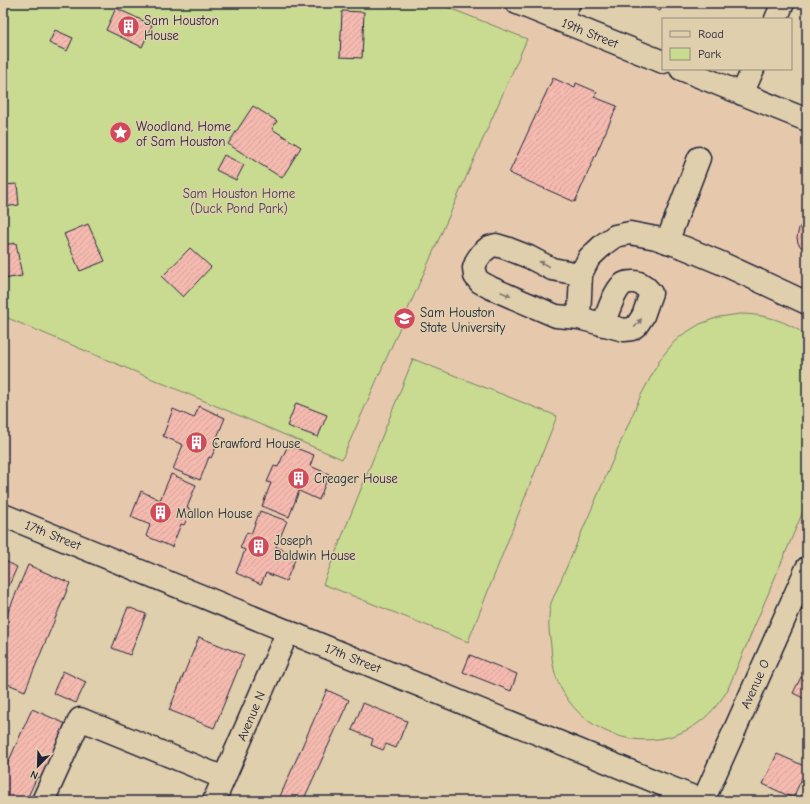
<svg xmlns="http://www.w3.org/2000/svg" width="810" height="804" font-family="'Comic Neue',sans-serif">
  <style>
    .built { fill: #e6c9ad }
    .green { fill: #c9db90; stroke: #767e66 }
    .building { fill: url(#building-hatch); stroke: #22223b }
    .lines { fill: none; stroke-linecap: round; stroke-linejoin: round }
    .minor-casing { stroke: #22223b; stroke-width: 25 }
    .minor { stroke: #e0cfac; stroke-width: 22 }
    .oneway { fill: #817874 }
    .labels { text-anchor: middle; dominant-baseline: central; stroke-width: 3; stroke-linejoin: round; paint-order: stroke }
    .poi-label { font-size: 13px; fill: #22223b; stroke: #e0cfac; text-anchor: start }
    .street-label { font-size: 13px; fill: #22223b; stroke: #e0cfac }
    .park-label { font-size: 13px; fill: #3b3e48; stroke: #e0cfac }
  </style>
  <defs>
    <pattern id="building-hatch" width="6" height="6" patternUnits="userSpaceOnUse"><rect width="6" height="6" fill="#f5bab0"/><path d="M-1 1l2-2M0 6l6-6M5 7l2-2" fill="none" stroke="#d2a098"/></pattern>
  </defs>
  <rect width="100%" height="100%" fill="#e0cfac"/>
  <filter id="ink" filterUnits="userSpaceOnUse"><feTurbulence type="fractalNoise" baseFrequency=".025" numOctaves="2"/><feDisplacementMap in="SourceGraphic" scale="8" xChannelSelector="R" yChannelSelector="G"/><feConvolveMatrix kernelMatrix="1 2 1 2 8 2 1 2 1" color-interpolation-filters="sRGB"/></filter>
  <g filter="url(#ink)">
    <path class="built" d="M 3,3 L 485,3 L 807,135 L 807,528 L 698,777 L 690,780 L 3,504 Z"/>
    <path class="green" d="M 3,3 L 437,3 L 527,39 L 342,459 L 3,316 Z
      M 740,314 C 765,314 787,321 807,336 L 807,502 L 727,691 C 718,705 708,717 694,726 C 649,754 589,738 563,692 C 554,677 552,662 551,646 C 550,637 548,627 549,618 C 549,613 550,608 551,603 L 641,395 L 661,358 L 674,342 L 682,335 L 700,324 L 719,317 Z
      M 413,359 L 557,416 L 468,642 L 323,584 Z"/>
    <path class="building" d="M 642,3 L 664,3 L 660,11 Z
      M 116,8 L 152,25 L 142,47 L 106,30 Z
      M 342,11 L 364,12 L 362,58 L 340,57 Z
      M 55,30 L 73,38 L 67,51 L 49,43 Z
      M 553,78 L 575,88 L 576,83 L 597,92 L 594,97 L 617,106 L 575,202 L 509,173 Z
      M 253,106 L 277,121 L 272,129 L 301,147 L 282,178 L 228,144 Z
      M 224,155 L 244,165 L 236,180 L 216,170 Z
      M 17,184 L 19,205 L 3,207 L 3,185 Z
      M 806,222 L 807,222 L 807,250 L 801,247 L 798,243 L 797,238 L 799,228 L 802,224 Z
      M 88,224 L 105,261 L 80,271 L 64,234 Z
      M 16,243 L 22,276 L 3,279 L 3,245 Z
      M 190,248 L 211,267 L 183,297 L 162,277 Z
      M 296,403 L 327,415 L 318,437 L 287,426 Z
      M 199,406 L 225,418 L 215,442 L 218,443 L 211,458 L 209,457 L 200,480 L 173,469 L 183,445 L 163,436 L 173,409 L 194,418 Z
      M 288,445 L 314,455 L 310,466 L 329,474 L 319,500 L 299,491 L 289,517 L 262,506 L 271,483 L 267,482 L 274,466 L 278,467 Z
      M 171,474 L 196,485 L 187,508 L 191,510 L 184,525 L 181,524 L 172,547 L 146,536 L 150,525 L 131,517 L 141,491 L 160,500 Z
      M 260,511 L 287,521 L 276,547 L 297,555 L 286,581 L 266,573 L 261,584 L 236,573 L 245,550 L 240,548 L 247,532 L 251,534 Z
      M 3,560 L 17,567 L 3,599 Z
      M 28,565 L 70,583 L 25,691 L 3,682 L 3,624 Z
      M 128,607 L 146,614 L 130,655 L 112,648 Z
      M 199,637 L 244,655 L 214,728 L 169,710 Z
      M 470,655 L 517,674 L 511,691 L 463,672 Z
      M 63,671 L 86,682 L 76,703 L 53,693 Z
      M 801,677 L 807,679 L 807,700 L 793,693 Z
      M 327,690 L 349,700 L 303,801 L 278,801 Z
      M 363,703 L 407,721 L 396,748 L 386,744 L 383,750 L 371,745 L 373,739 L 352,730 Z
      M 32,709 L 66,724 L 42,779 L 37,777 L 26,801 L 3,801 L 3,774 Z
      M 777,754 L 807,767 L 793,798 L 763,784 Z"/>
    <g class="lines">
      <defs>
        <path id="minor" d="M 517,3 L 663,62
          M 776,19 L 783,3
          M 561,21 L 569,3
          M 681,69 L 807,120
          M 742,94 L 753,69
          M 667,242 L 699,158
          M 579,318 L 556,316 L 491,288 L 480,282 L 475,276 L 474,268 L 477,260 L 482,253 L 489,247 L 496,245 L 506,248 L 529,257 L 552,269 L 568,272 L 581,274
          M 603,325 C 607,314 614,292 622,285 C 625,282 629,282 633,282 C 641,282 646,287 651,293 L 643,316 L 637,325 L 632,329 L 624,330 L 579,318 L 581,274 L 589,258 L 604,244 L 615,236 L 630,233 L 656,238 L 685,248 L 721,263 L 807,303
          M 3,515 L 703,801
          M 43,801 L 80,719 L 224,778
          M 214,801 L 288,631
          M 703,801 L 807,568"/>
      </defs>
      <use href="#minor" class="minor-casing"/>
      <use href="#minor" class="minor"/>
    </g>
    <defs><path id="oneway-solid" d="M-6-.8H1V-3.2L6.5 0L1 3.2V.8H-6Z"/></defs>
    <g class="oneway">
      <use href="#oneway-solid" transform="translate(544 264) rotate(-153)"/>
      <use href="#oneway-solid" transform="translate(506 294) rotate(23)"/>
      <use href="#oneway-solid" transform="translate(638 323) rotate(-51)"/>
    </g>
  </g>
  <defs>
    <symbol id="building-disc" viewBox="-11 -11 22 22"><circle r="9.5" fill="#d1495b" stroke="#e0cfac"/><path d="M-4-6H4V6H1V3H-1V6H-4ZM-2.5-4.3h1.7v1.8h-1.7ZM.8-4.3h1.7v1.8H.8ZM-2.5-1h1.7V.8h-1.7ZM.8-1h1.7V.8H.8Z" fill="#fff"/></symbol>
    <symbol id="sight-disc" viewBox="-11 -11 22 22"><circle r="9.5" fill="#d1495b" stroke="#e0cfac"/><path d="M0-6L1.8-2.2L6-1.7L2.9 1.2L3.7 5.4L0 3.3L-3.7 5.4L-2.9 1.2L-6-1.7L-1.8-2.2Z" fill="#fff"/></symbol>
    <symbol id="university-disc" viewBox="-11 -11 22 22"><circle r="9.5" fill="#d1495b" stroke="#e0cfac"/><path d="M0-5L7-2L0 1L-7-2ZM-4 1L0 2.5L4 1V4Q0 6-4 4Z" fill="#fff"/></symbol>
  </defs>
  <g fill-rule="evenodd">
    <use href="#building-disc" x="116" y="14" width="25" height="25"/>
    <use href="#sight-disc" x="108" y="120" width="25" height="25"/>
    <use href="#university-disc" x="392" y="306" width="25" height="25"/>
    <use href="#building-disc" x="184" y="430" width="25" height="25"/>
    <use href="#building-disc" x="286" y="466" width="25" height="25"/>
    <use href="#building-disc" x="148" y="500" width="25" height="25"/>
    <use href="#building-disc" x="246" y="534" width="25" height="25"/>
  </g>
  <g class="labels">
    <g class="poi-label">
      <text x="144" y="20">Sam Houston<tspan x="144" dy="15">House</tspan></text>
      <text x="136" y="126">Woodland, Home<tspan x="136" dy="15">of Sam Houston</tspan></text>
      <text x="420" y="312">Sam Houston<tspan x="420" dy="15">State University</tspan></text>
      <text x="212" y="443">Crawford House</text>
      <text x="314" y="478">Creager House</text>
      <text x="176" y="513">Mallon House</text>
      <text x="274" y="540">Joseph<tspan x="274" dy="15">Baldwin House</tspan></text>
    </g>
    <g class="street-label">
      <text transform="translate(590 33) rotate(22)">19th Street</text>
      <text transform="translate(53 535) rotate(22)">17th Street</text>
      <text transform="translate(353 658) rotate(22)">17th Street</text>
      <text transform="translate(755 684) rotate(-66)">Avenue O</text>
      <text transform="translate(251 716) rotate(-67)">Avenue N</text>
    </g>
    <g class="park-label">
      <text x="239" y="193">Sam Houston Home<tspan x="239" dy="15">(Duck Pond Park)</tspan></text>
    </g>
  </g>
  <rect width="810" height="804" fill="none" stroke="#e0cfac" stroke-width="16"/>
  <rect x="8" y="8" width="794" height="788" fill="none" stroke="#22223b" stroke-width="1.5" filter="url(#ink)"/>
  <rect x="662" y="18" width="130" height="52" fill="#e0cfac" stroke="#948a7f"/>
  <rect x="670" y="31" width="20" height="6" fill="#e0cfac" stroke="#948a7f"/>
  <text x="698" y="38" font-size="12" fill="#22223b">Road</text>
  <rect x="670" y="48" width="20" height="12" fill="#c9db90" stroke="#948a7f"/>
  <text x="698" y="58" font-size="12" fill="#22223b">Park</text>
  <g transform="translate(38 766) rotate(203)" stroke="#e0cfac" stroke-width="3" paint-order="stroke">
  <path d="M0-3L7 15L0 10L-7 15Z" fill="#22223b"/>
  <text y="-6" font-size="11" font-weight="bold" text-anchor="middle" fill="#22223b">N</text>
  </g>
</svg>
